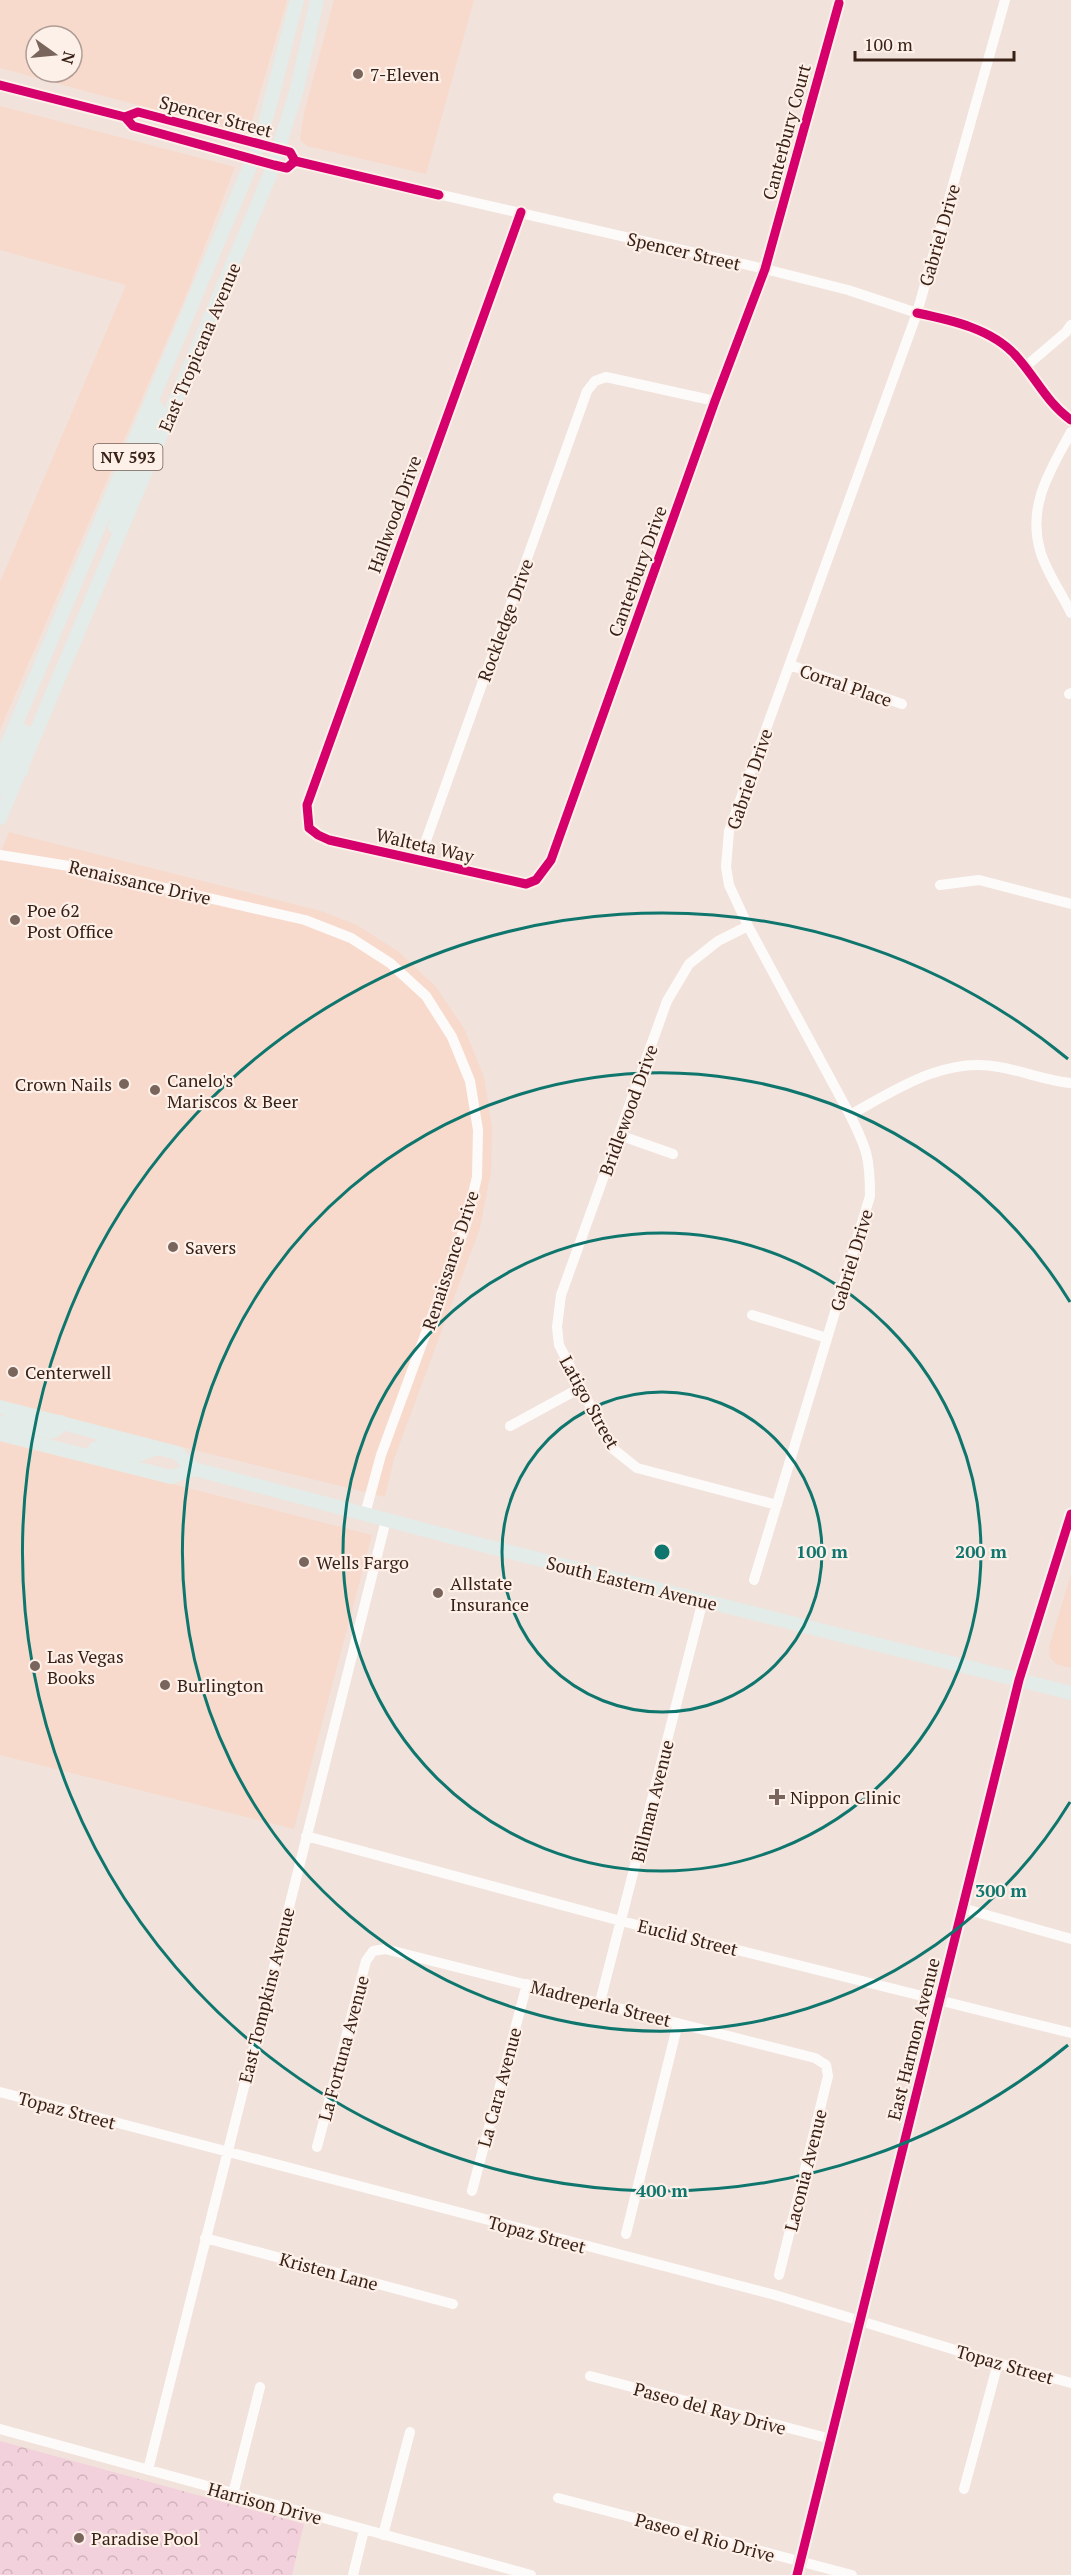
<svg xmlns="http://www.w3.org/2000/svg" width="1071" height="2575" font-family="'PT Serif',serif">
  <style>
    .built { fill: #f8dacc; fill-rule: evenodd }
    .park { fill: url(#park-crowns) }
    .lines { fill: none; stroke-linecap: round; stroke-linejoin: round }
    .minor { stroke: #fdfbfa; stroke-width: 10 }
    .major { stroke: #e3ece8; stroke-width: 14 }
    .cycleway-casing { stroke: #fdf0e9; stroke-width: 13 }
    .cycleway { stroke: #d6006c; stroke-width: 9 }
    .ring { fill: none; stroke: #0f766e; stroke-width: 3 }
    .poi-dot { fill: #79655b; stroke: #fdf0e9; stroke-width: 2 }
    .labels { text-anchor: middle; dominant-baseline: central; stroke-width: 4.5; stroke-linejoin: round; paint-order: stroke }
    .shield { fill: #fdf0e9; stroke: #745f55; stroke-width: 1.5 }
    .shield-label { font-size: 16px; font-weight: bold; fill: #392116 }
    .poi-label { font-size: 18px; fill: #392116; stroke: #fdf0e9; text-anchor: start }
    .street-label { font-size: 18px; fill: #392116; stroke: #fdf0e9 }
    .centre { fill: #0f766e; stroke: #fdf0e9; stroke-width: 3 }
    .ring-label { font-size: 18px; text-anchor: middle; font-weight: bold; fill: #0f766e; stroke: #fdf0e9; stroke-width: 4.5; stroke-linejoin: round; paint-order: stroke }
  </style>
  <defs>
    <pattern id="park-crowns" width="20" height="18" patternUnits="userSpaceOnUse" patternTransform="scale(1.5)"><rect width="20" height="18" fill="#f3d1dc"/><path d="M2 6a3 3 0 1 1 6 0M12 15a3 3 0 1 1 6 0" fill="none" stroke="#d1b3bc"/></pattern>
  </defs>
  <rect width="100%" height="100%" fill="#f1e2db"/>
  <path class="built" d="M 0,0 L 287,0 L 248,135 L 0,68 ZM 36,36 L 72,36 L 72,72 L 36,72 Z
    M 334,0 L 474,0 L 426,174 L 307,146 L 300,140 L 304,113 Z
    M 0,106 L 235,167 L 185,298 L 0,730 L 0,582 L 126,285 L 0,250 Z
    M 9,832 L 321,911 L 357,925 L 399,952 L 436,987 L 465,1030 L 484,1077 L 492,1127 L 491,1172 L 480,1228 L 394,1459 L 385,1497 L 0,1402 L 0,854 Z
    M 0,1440 L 372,1535 L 294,1829 L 0,1755 Z
    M 1071,1574 L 1071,1668 L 1056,1664 L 1050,1658 L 1049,1647 Z"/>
  <path class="park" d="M 0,2441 L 304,2524 L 292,2575 L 0,2575 Z"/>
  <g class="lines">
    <path class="minor" d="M 0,85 L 125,117 L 138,112 L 290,152 L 295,161 L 298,162 L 765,269 L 848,290 L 917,313 L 970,327 L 995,339 L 1015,355 L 1050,402 L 1071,420
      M 125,117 L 133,126 L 274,165 L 287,168 L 295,161
      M 521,212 L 307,805 L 309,828 L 318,835 L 329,840 L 526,884 L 536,880 L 551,860 L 715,401 L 765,269 L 839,3
      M 1025,367 L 1066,332 L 1071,325
      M 1071,432 C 1051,469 1027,505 1040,550 C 1045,570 1062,594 1071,613
      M 790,665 L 902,704
      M 1069,694 L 1071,693
      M 0,855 L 69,866 L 305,920 L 351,938 L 390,963 L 426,996 L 452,1037 L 470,1081 L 478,1130 L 477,1177 L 466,1224 L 381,1455 L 365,1514
      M 419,860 L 587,391 L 595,381 L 606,377 L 715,401
      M 940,885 L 979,880 L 1071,904
      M 748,926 L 718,941 L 689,964 L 667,1001 L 561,1295 L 557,1327 L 559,1345 L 612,1448 L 637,1468 L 777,1505
      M 850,1115 C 895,1090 945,1056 999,1067 C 1023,1071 1047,1081 1071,1083
      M 619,1135 L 673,1154
      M 752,1315 L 827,1338
      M 510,1426 L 580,1388
      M 754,1580 L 870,1196 C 870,1158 867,1149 850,1115 L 748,926 L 729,885 L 726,867 L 729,831 L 917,313 L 1005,0
      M 306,1836 L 621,1921 L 1071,2033
      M 962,1908 L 1071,1939
      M 600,2002 L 703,1600
      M 0,2092 L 775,2295 L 998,2363 L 1071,2383
      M 317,2147 L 366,1961 L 373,1951 L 385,1949 L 815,2058 L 826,2065 L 828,2076 L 779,2275
      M 472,2191 L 527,1984
      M 626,2234 L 678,2023
      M 205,2238 L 453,2304
      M 590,2376 L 831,2439
      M 0,2429 L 531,2575
      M 148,2470 L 386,1520
      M 964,2489 L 998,2363
      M 233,2494 L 260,2387
      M 558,2498 L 852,2575
      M 383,2535 L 410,2432
      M 353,2575 L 364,2530"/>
    <path class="major" d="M 147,467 L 145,449 L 157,408
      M 115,527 C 121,498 140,475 134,445
      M 0,762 L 253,159 L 263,131 L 297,0
      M 22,770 C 10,758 18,744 24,731
      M 0,789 C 5,779 14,764 3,756
      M 0,818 L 270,175 L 297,89 L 317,0
      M 0,1407 L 177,1453 L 194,1469 L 482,1545 L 1071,1693
      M 0,1424 L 6,1422 L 51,1432 L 57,1429 L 61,1422
      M 0,1434 L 171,1477 L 194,1469
      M 90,1456 L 96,1448 L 105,1446 L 138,1455 L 158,1448
      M 797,2575 L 1019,1680 L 1071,1514"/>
    <defs>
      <path id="cycleway" d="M 0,85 L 125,117 L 138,112 L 290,152 L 295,161 L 439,195
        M 125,117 L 133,126 L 274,165 L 287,168 L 295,161
        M 521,212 L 307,805 L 309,828 L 318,835 L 329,840 L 526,884 L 536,880 L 551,860 L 715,401 L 765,269 L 839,3
        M 917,313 C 951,320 993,329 1017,357 C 1036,378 1047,403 1071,420
        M 797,2575 L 1019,1680 L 1071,1514"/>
    </defs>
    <use href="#cycleway" class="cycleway-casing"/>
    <use href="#cycleway" class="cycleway"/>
  </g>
  <g class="ring">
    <circle cx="662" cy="1552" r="160"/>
    <circle cx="662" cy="1552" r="319"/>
    <path d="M1070 1802A479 479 0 1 1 1070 1302"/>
    <path d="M1068 2045A639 639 0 1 1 1068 1059"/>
  </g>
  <g class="poi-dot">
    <circle cx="358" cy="74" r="6"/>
    <circle cx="15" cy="920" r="6"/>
    <circle cx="124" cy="1084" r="6"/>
    <circle cx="155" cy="1090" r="6"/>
    <circle cx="173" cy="1247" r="6"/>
    <circle cx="13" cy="1372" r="6"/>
    <circle cx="304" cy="1562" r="6"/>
    <circle cx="438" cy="1593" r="6"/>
    <circle cx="35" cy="1666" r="6"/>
    <circle cx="165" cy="1685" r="6"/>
    <path d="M774 1788h6v6h6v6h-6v6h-6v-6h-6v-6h6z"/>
    <circle cx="79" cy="2538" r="6"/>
  </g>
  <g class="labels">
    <rect class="shield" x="93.5" y="444" width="69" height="26" rx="4.5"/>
    <g class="shield-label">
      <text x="128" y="457">NV 593</text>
    </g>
    <g class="poi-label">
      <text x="370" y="74">7-Eleven</text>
      <text x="27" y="910">Poe 62<tspan x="27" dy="21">Post Office</tspan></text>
      <text x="167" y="1080">Canelo's<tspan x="167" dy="21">Mariscos &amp; Beer</tspan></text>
      <text x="112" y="1084" text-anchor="end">Crown Nails</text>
      <text x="185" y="1247">Savers</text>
      <text x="25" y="1372">Centerwell</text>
      <text x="316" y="1562">Wells Fargo</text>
      <text x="450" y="1583">Allstate<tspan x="450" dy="21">Insurance</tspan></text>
      <text x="47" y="1656">Las Vegas<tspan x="47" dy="21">Books</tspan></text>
      <text x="177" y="1685">Burlington</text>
      <text x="790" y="1797">Nippon Clinic</text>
      <text x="91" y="2538">Paradise Pool</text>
    </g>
    <g class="street-label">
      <text transform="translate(216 116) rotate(15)">Spencer Street</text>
      <text transform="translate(786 132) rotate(-75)">Canterbury Court</text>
      <text transform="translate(939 235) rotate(-74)">Gabriel Drive</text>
      <text transform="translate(684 251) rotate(13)">Spencer Street</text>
      <text transform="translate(199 347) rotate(-67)">East Tropicana Avenue</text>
      <text transform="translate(394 514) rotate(-70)">Hallwood Drive</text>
      <text transform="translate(637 571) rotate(-70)">Canterbury Drive</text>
      <text transform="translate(505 620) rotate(-70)">Rockledge Drive</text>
      <text transform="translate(846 685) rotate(19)">Corral Place</text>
      <text transform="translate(749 779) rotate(-71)">Gabriel Drive</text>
      <text transform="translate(425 845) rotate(13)">Walteta Way</text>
      <text transform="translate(140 882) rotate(13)">Renaissance Drive</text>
      <text transform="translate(628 1110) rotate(-70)">Bridlewood Drive</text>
      <text transform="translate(450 1260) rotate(-72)">Renaissance Drive</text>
      <text transform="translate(851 1260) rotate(-73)">Gabriel Drive</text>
      <text transform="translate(590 1402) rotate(61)">Latigo Street</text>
      <text transform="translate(632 1583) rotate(14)">South Eastern Avenue</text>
      <text transform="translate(652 1801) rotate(-76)">Billman Avenue</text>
      <text transform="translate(688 1937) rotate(14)">Euclid Street</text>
      <text transform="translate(266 1995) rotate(-76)">East Tompkins Avenue</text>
      <text transform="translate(601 2003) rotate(14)">Madreperla Street</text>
      <text transform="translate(913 2039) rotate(-76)">East Harmon Avenue</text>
      <text transform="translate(343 2048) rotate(-75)">La Fortuna Avenue</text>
      <text transform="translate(499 2087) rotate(-75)">La Cara Avenue</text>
      <text transform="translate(67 2110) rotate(15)">Topaz Street</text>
      <text transform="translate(805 2170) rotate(-76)">Laconia Avenue</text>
      <text transform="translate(537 2234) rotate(15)">Topaz Street</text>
      <text transform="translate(329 2271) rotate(15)">Kristen Lane</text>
      <text transform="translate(1005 2364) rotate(16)">Topaz Street</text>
      <text transform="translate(710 2408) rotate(15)">Paseo del Ray Drive</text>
      <text transform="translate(265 2503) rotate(15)">Harrison Drive</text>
      <text transform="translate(705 2537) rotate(15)">Paseo el Rio Drive</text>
    </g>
  </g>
  <circle cx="662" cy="1552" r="9" class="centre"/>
  <g class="ring-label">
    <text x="822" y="1558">100 m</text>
    <text x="981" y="1558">200 m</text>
    <text x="1001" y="1897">300 m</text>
    <text x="662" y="2197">400 m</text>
  </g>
  <g transform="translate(54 54) rotate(105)"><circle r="28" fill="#fdf0e9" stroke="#af9d95" stroke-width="1.5"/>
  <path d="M0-4.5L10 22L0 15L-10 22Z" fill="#79655b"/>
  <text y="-9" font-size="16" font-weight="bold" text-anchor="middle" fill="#392116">N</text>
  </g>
  <path d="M855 51v9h159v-9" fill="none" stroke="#392116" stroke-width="3"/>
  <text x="864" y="51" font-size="18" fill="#392116" stroke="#fdf0e9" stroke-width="4.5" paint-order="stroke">100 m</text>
</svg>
